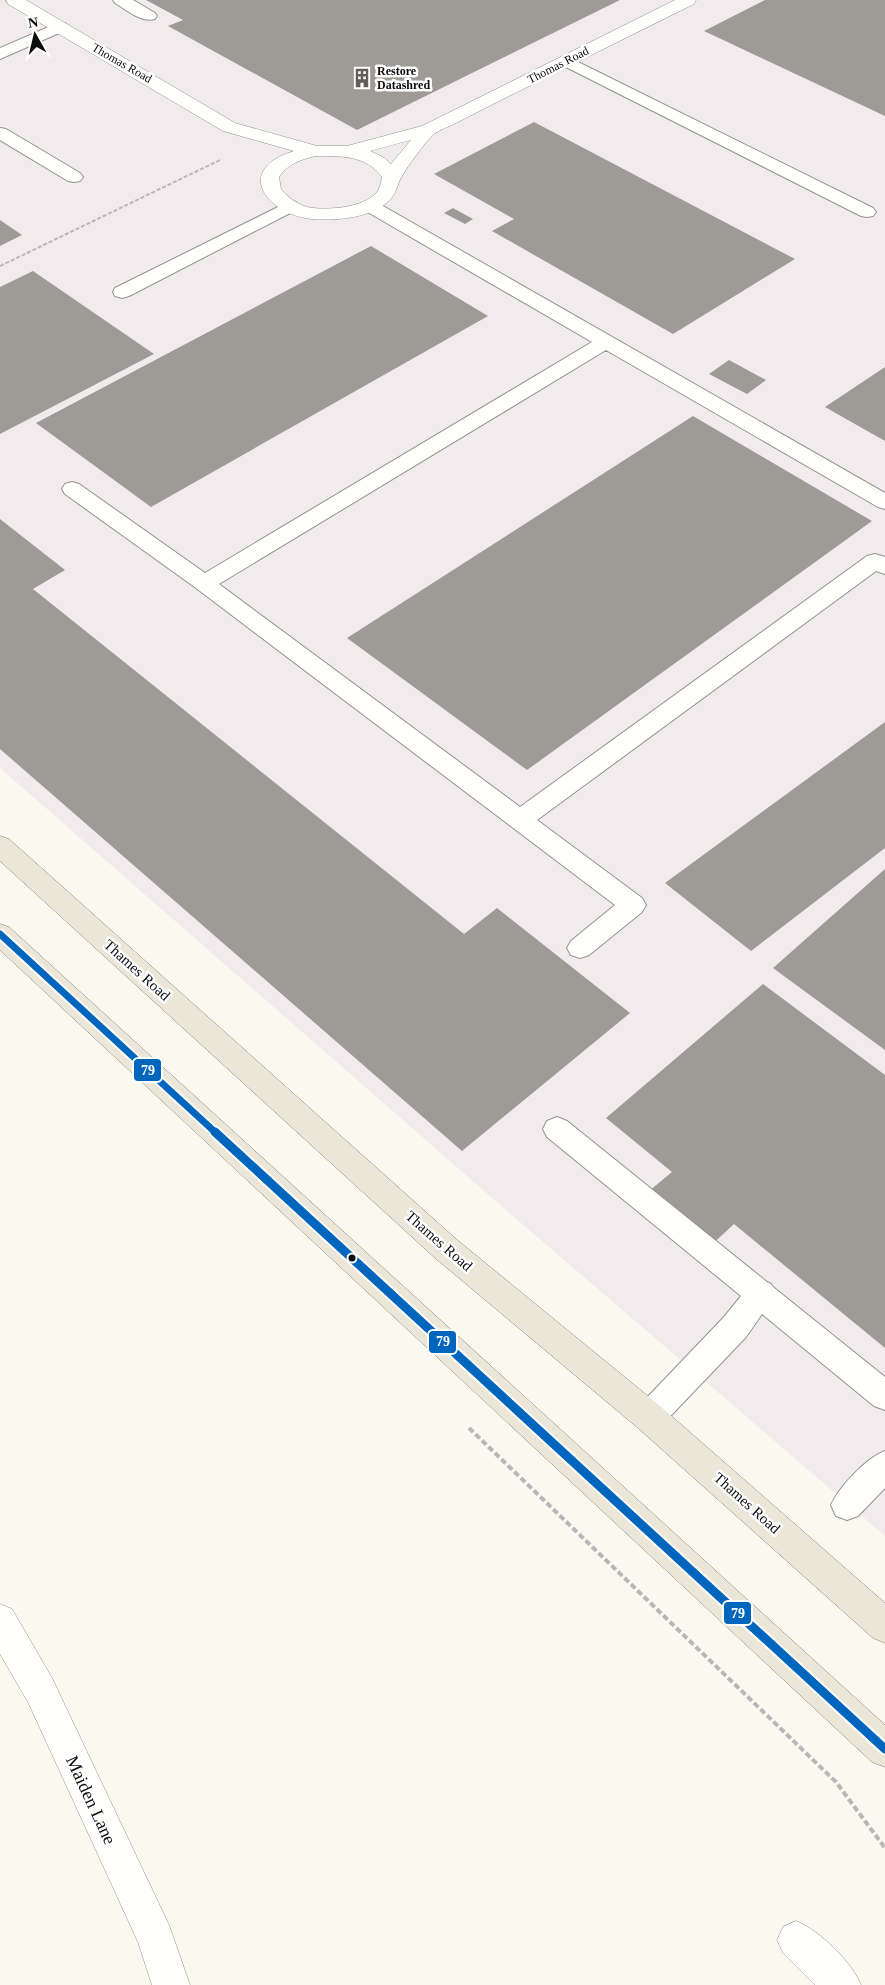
<svg xmlns="http://www.w3.org/2000/svg" width="885" height="1985" font-family="Georgia,serif">
  <style>
    .industrial { fill: #f2ebee }
    .building { fill: #9e9a96 }
    .lines { fill: none; stroke-linecap: round; stroke-linejoin: round }
    .lane-casing { stroke: #94928f; stroke-width: 2 }
    .street-casing { stroke: #94928f; stroke-width: 1 }
    .primary-casing { stroke: #81807c; stroke-width: 1 }
    .path-far1 { stroke: #b7b7b5; stroke-width: 2; stroke-dasharray: 4 2; stroke-linecap: butt }
    .path { stroke: #b7b7b5; stroke-width: 4; stroke-dasharray: 6 3; stroke-linecap: butt }
    .lane { fill: #fefefd; fill-rule: evenodd }
    .street { fill: #fefefd; fill-rule: evenodd }
    .primary { fill: #ece6d8; fill-rule: evenodd }
    .bus-1-far1-casing { stroke: #fff; stroke-width: 11 }
    .bus-1-casing { stroke: #fff; stroke-width: 13 }
    .bus-1-far1 { stroke: #0065bd; stroke-width: 7 }
    .bus-1 { stroke: #0065bd; stroke-width: 9 }
    .bus-dot { fill: #0c0c0c; stroke: #fff; stroke-width: 2 }
    .labels { text-anchor: middle; dominant-baseline: central; stroke-width: 5; stroke-linejoin: round; paint-order: stroke }
    .far-street-label { font-size: 12px; fill: #0c0c0c; stroke: #fff }
    .far-poi-label { font-size: 12px; font-weight: bold; fill: #0c0c0c; stroke: #fff; text-anchor: start }
    .street-label { font-size: 15px; fill: #0c0c0c; stroke: #fff }
    .near-street-label { font-size: 18px; fill: #0c0c0c; stroke: #fff }
    .line-badge { stroke: #fff; stroke-width: 2 }
    .badge-label { font-size: 14px; text-anchor: middle; font-weight: bold; fill: #fff }
  </style>
  <rect width="100%" height="100%" fill="#fbf8f0"/>
  <path class="industrial" d="M 0,0 L 885,0 L 885,1536 L 491,1197 L 0,768 Z"/>
  <path class="building" d="M 146,0 L 620,0 L 357,130 L 168,26 L 183,20 Z
    M 765,0 L 885,0 L 885,116 L 704,31 Z
    M 534,122 L 795,259 L 673,334 L 492,231 L 514,219 L 434,174 Z
    M 453,208 L 473,219 L 465,224 L 444,213 Z
    M 0,220 L 22,235 L 0,246 Z
    M 371,246 L 488,316 L 151,507 L 36,423 Z
    M 33,271 L 154,354 L 0,434 L 0,287 Z
    M 729,360 L 766,380 L 747,394 L 709,374 Z
    M 885,367 L 885,441 L 825,407 Z
    M 693,416 L 872,521 L 527,770 L 347,638 Z
    M 0,519 L 65,570 L 33,589 L 464,934 L 497,908 L 630,1013 L 462,1151 L 0,749 Z
    M 885,722 L 885,848 L 751,951 L 665,883 Z
    M 885,869 L 885,1050 L 773,968 Z
    M 763,984 L 885,1075 L 885,1348 L 734,1224 L 707,1249 L 643,1196 L 672,1172 L 606,1118 Z"/>
  <g class="lines">
    <defs>
      <path id="lane" d="M 113,0 L 133,0 L 155,13 L 157,16 L 155,19 C 141,23 127,10 115,3 Z
        M 60,22 L 66,24 L 68,27 L 66,30 L 0,59 L 0,48 Z
        M 566,56 L 873,208 L 876,212 L 873,216 L 867,217 L 861,216 L 560,64 L 558,61 L 560,58 Z
        M 0,128 L 6,129 L 80,173 L 83,177 L 80,181 L 74,182 L 68,181 L 0,140 Z
        M 290,201 L 296,202 L 299,206 L 296,210 L 129,296 L 122,298 L 115,296 L 113,292 L 115,288 Z
        M 370,201 L 376,202 L 885,493 L 885,509 L 878,507 L 606,350 L 219,584 L 520,807 L 867,556 L 875,554 L 885,557 L 885,574 L 876,571 L 537,820 L 642,898 L 646,905 L 642,912 L 589,955 L 580,958 L 571,955 L 567,948 L 571,941 L 615,905 L 196,588 L 65,494 L 62,489 L 65,484 L 72,482 L 79,484 L 205,573 L 592,342 L 364,210 L 361,206 L 364,202 Z
        M 557,1117 L 567,1121 L 767,1282 L 771,1284 L 773,1287 L 885,1377 L 885,1410 L 874,1406 L 762,1314 L 746,1337 L 660,1427 L 649,1431 L 638,1427 L 634,1417 L 638,1407 L 724,1317 L 741,1296 L 547,1137 L 543,1129 L 547,1121 Z
        M 885,1451 L 885,1488 L 858,1516 L 847,1520 L 836,1516 L 831,1505 C 839,1487 866,1458 885,1451 Z"/>
      <path id="street" d="M 6,0 L 26,0 L 235,123 L 317,146 L 347,146 L 422,126 L 675,0 L 696,0 L 694,4 C 631,35 568,67 505,98 C 488,107 471,115 454,124 C 448,127 439,130 434,134 C 425,142 408,166 402,176 C 398,182 397,190 393,196 C 377,218 337,221 312,219 C 265,214 234,169 294,151 L 223,131 L 8,4 ZM 411,140 L 391,164 L 383,157 L 370,151 ZM 316,156 C 341,156 366,155 382,177 C 381,182 380,188 377,192 C 365,208 325,211 307,207 C 297,204 287,197 281,189 L 279,177 C 287,164 302,159 316,156 Z
        M 0,1604 L 12,1609 L 52,1678 L 169,1925 L 190,1985 L 152,1985 L 138,1942 L 28,1702 L 0,1654 Z
        M 796,1921 C 819,1930 852,1962 861,1985 L 815,1985 L 783,1953 L 777,1940 L 783,1927 Z"/>
      <path id="primary" d="M 0,836 L 9,839 L 456,1239 L 660,1406 L 885,1603 L 885,1643 L 873,1638 L 638,1428 L 434,1257 L 0,861 Z
        M 0,924 L 9,927 L 885,1725 L 885,1767 L 872,1762 L 0,950 Z"/>
    </defs>
    <use href="#lane" class="lane-casing"/>
    <use href="#street" class="street-casing"/>
    <use href="#primary" class="primary-casing"/>
    <path class="path-far1" d="M 0,266 L 220,160"/>
    <path class="path" d="M 469,1428 L 836,1782 L 885,1848"/>
    <use href="#lane" class="lane"/>
    <use href="#street" class="street"/>
    <use href="#primary" class="primary"/>
    <defs>
      <path id="bus-1-far1" d="M 0,934 L 216,1133"/>
      <path id="bus-1" d="M 215,1132 L 885,1749"/>
    </defs>
    <use href="#bus-1-far1" class="bus-1-far1-casing"/>
    <use href="#bus-1" class="bus-1-casing"/>
    <use href="#bus-1-far1" class="bus-1-far1"/>
    <use href="#bus-1" class="bus-1"/>
  </g>
  <defs>
    <symbol id="building-bare" viewBox="-9 -9 18 18"><path d="M-4-6H4V6H1V3H-1V6H-4ZM-2.5-4.3h1.7v1.8h-1.7ZM.8-4.3h1.7v1.8H.8ZM-2.5-1h1.7V.8h-1.7ZM.8-1h1.7V.8H.8Z" fill="#605f5c" stroke="#fff" stroke-width="2.5" paint-order="stroke"/></symbol>
  </defs>
  <g fill-rule="evenodd">
    <use href="#building-bare" x="348" y="64" width="28" height="28"/>
  </g>
  <circle class="bus-dot" cx="352" cy="1258" r="4.5"/>
  <g class="labels">
    <g class="far-street-label">
      <text transform="translate(122 63) rotate(30)">Thomas Road</text>
      <text transform="translate(558 65) rotate(-27)">Thomas Road</text>
    </g>
    <g class="far-poi-label">
      <text x="377" y="71">Restore<tspan x="377" dy="14">Datashred</tspan></text>
    </g>
    <g class="street-label">
      <text transform="translate(137 970) rotate(42)">Thames Road</text>
      <text transform="translate(439 1241) rotate(41)">Thames Road</text>
      <text transform="translate(747 1503) rotate(42)">Thames Road</text>
    </g>
    <g class="near-street-label">
      <text transform="translate(91 1800) rotate(65)">Maiden Lane</text>
    </g>
  </g>
  <g class="line-badge">
    <rect x="133" y="1058" width="29" height="24" rx="5" fill="#0065bd"/>
    <rect x="428" y="1330" width="29" height="24" rx="5" fill="#0065bd"/>
    <rect x="723" y="1601" width="29" height="24" rx="5" fill="#0065bd"/>
  </g>
  <g class="badge-label">
    <text x="148" y="1075">79</text>
    <text x="443" y="1346">79</text>
    <text x="738" y="1618">79</text>
  </g>
  <g transform="translate(35 35) rotate(352)" stroke="#ffffff" stroke-width="4" paint-order="stroke">
  <path d="M0-4L9 19L0 12L-9 19Z" fill="#0c0c0c"/>
  <text y="-8" font-size="14" font-weight="bold" text-anchor="middle" fill="#0c0c0c">N</text>
  </g>
</svg>
